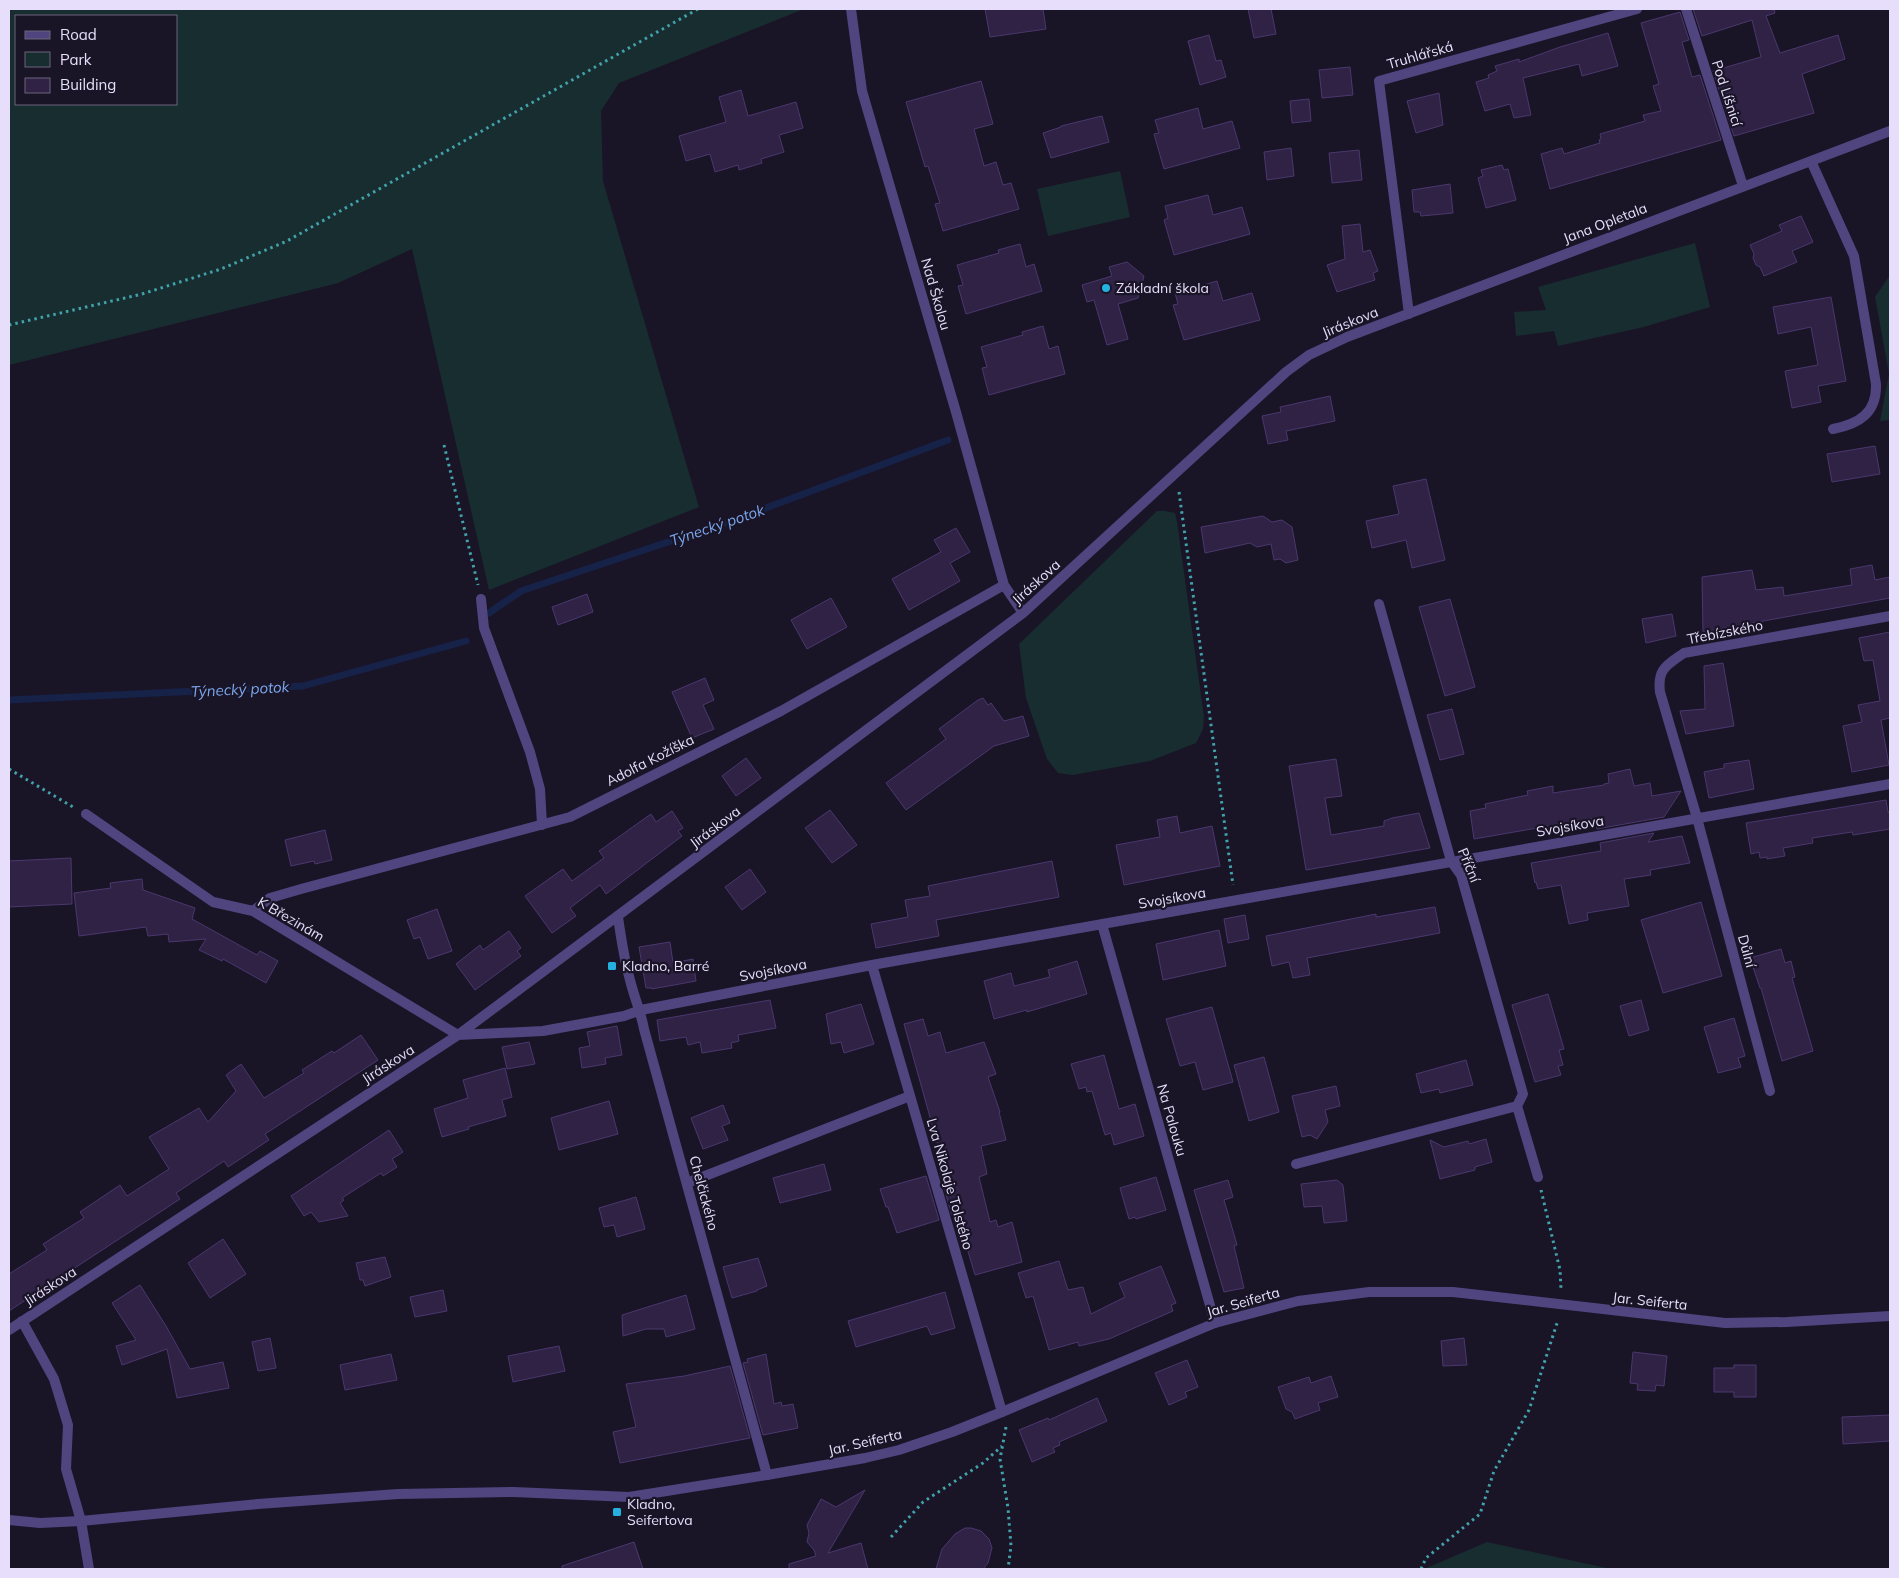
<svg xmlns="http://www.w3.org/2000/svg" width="1899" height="1578" font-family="Mulish,sans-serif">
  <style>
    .green { fill: #182d30; fill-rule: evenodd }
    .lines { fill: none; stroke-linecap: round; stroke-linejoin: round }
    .stream { stroke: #162248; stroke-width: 7 }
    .building { fill: #2f2245; stroke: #4a386e }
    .path { stroke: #42a2ab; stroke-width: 3; stroke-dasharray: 2.5 4; stroke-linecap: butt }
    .service { stroke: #50457f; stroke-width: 10 }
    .minor { stroke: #50457f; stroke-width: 10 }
    .tertiary { stroke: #50457f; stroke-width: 10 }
    .poi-dot { fill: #24b1e0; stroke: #1a1427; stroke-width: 2 }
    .labels { text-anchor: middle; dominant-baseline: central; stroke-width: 4.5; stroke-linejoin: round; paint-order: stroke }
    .street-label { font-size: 14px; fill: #e6defa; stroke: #1a1427 }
    .poi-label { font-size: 14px; fill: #e6defa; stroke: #1a1427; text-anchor: start }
    .water-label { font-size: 15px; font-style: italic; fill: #7aa7ec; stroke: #1a1427 }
  </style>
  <rect width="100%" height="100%" fill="#1a1427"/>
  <path class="green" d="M 9,9 L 804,9 L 619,83 L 601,111 L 603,181 L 699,507 L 489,590 L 412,249 L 338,283 L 9,365 ZM 16,16 L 176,16 L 176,104 L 16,104 Z
    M 1120,171 L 1130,217 L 1048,236 L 1037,189 Z
    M 1695,243 L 1710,307 L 1644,327 L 1558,346 L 1554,331 L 1516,336 L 1514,312 L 1546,310 L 1538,287 Z
    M 1890,275 L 1890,420 L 1880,421 L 1889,374 L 1875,297 Z
    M 1157,511 L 1165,511 L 1175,513 L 1177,522 L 1204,717 L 1203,729 L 1196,743 L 1150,761 L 1073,775 L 1058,773 L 1047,759 L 1026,698 L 1019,644 Z
    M 1487,1542 L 1611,1569 L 1424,1569 Z"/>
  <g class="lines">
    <path class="stream" d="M 489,613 L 521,591 L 731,521 L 948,440
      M 9,700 L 303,686 L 466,641"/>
  </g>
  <path class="building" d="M 985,9 L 1043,9 L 1046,29 L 990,37 Z
    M 1248,9 L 1271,9 L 1276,34 L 1254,38 Z
    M 1693,9 L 1774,9 L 1775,13 L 1766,16 L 1780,53 L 1838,35 L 1845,59 L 1802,74 L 1814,113 L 1734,136 L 1713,71 L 1761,57 L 1752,20 L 1702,36 Z
    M 1680,12 L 1689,40 L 1682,42 L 1692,77 L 1700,75 L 1721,140 L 1550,189 L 1541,154 L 1562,148 L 1564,154 L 1600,143 L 1599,140 L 1601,139 L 1600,134 L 1645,121 L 1643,115 L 1661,111 L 1653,86 L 1659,84 L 1641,23 Z
    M 1608,33 L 1618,66 L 1582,76 L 1579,64 L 1523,78 L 1531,115 L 1514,118 L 1510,104 L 1485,111 L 1476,82 L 1489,78 L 1488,75 L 1497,71 L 1495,66 L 1519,59 L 1519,62 L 1560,47 Z
    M 1209,35 L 1216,61 L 1221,60 L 1226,77 L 1200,85 L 1188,41 Z
    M 1350,67 L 1353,95 L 1322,98 L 1319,70 Z
    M 981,81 L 993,124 L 974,129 L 984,166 L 996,162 L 1003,185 L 1011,183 L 1019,209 L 943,231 L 935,204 L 940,203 L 928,166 L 925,167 L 906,102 Z
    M 741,90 L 748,116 L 796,102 L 803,128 L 779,135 L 784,152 L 761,159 L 762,163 L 739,170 L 738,165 L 715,172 L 710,154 L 686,161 L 679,136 L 726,122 L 719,97 Z
    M 1439,93 L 1443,125 L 1416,133 L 1407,101 Z
    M 1309,99 L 1311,121 L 1292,123 L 1290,101 Z
    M 1198,108 L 1203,129 L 1232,121 L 1240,148 L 1164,169 L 1154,134 L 1159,133 L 1155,120 Z
    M 1102,116 L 1109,142 L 1051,158 L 1043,133 L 1061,127 L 1061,126 Z
    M 1291,148 L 1294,176 L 1267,180 L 1264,152 Z
    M 1359,150 L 1362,180 L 1332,183 L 1329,153 Z
    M 1502,165 L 1504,170 L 1508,169 L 1516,200 L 1486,208 L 1478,178 L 1483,176 L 1481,170 Z
    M 1450,184 L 1453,213 L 1421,216 L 1420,212 L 1414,212 L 1412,190 Z
    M 1208,195 L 1213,215 L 1242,207 L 1250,234 L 1174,255 L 1164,220 L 1168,218 L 1165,206 Z
    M 1801,216 L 1813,242 L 1792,251 L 1797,262 L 1764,276 L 1760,267 L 1756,265 L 1753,258 L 1754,254 L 1750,245 L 1782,231 L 1779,225 Z
    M 1360,224 L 1363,252 L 1370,250 L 1378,271 L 1373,273 L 1375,280 L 1337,292 L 1327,265 L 1345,259 L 1342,226 Z
    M 1020,244 L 1026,267 L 1034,264 L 1042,291 L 966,314 L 958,286 L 963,285 L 957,265 L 999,253 L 998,250 Z
    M 1127,262 L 1144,276 L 1138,298 L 1118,304 L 1128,339 L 1107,345 L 1094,300 L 1087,302 L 1082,285 L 1112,276 L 1109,267 Z
    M 1217,281 L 1223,301 L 1252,293 L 1260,320 L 1184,340 L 1173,305 L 1178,304 L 1175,293 Z
    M 1831,297 L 1846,381 L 1818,386 L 1821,402 L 1792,408 L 1785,371 L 1818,365 L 1811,327 L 1778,334 L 1773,307 Z
    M 1043,326 L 1049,349 L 1058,346 L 1065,374 L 989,395 L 982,368 L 987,367 L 981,347 L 1023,335 L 1022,332 Z
    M 1330,396 L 1335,421 L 1286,431 L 1288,440 L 1268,444 L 1262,416 L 1281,412 L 1280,407 Z
    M 1875,446 L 1880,474 L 1832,482 L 1827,454 Z
    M 1426,479 L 1445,560 L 1412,568 L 1406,540 L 1372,548 L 1366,521 L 1399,514 L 1393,486 Z
    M 1263,516 L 1272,522 L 1282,520 L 1292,527 L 1298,560 L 1286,563 L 1280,559 L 1274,560 L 1271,544 L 1257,547 L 1250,543 L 1205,553 L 1201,527 Z
    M 956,528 L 970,552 L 950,563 L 960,581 L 909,610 L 892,579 L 941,552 L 934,540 Z
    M 1872,565 L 1875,580 L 1890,577 L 1890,598 L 1703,632 L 1702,577 L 1752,570 L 1756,590 L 1783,587 L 1784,596 L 1852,585 L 1850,569 Z
    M 587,594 L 593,612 L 558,625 L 552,607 Z
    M 831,598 L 847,627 L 807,649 L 791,620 Z
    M 1450,599 L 1475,687 L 1445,696 L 1419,607 Z
    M 1672,614 L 1676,636 L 1646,643 L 1642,619 Z
    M 1890,632 L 1890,718 L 1881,720 L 1889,765 L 1852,772 L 1843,726 L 1862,722 L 1858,705 L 1880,701 L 1873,660 L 1864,661 L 1859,638 Z
    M 1723,663 L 1734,726 L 1686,734 L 1680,711 L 1705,709 L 1704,666 Z
    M 705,678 L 714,700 L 703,705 L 714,729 L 692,738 L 672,692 Z
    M 983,698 L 988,705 L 991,703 L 1004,721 L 1023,716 L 1029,736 L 994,746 L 906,810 L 886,783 L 946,739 L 939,729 L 978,700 Z
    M 1452,709 L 1464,754 L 1440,760 L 1427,715 Z
    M 746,758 L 761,778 L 736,796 L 722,776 Z
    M 1336,759 L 1342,796 L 1325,798 L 1331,835 L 1384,826 L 1384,821 L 1392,818 L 1419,813 L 1430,848 L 1306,870 L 1289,766 Z
    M 1749,760 L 1754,789 L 1709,798 L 1704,772 L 1724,768 L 1724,764 Z
    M 1630,769 L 1634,786 L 1650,783 L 1652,796 L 1681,791 L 1664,817 L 1597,829 L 1595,818 L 1474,839 L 1470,811 L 1486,808 L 1485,804 L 1528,795 L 1527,791 L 1553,786 L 1553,793 L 1604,785 L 1604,784 L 1609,783 L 1608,774 Z
    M 1886,800 L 1888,812 L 1890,812 L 1890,829 L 1853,835 L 1852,832 L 1812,838 L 1813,843 L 1783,848 L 1785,856 L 1767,859 L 1767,857 L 1760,858 L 1759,852 L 1751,854 L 1746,823 Z
    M 830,810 L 857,845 L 832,863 L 805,828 Z
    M 672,811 L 683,828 L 678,831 L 682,836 L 606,894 L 600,885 L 570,908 L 576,916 L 552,933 L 525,896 L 563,869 L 572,881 L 604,858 L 599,851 L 651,814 L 656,822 Z
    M 1177,816 L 1180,833 L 1212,826 L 1220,866 L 1124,885 L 1116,845 L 1160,837 L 1157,820 Z
    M 325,830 L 332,860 L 315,864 L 314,861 L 291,866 L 285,840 Z
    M 1654,833 L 1648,842 L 1682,836 L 1690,863 L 1650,870 L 1651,875 L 1624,879 L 1629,906 L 1587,913 L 1588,920 L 1569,924 L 1561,885 L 1538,889 L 1536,882 L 1535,883 L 1531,863 L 1601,851 L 1600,843 Z
    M 71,858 L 72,904 L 9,907 L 9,861 Z
    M 1052,861 L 1059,897 L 936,920 L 939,936 L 876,948 L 871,924 L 908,917 L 905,900 L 930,896 L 928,886 Z
    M 750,869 L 766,892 L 742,910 L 725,887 Z
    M 142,879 L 143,890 L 195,908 L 192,919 L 257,955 L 260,951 L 278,961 L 266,983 L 223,959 L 222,961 L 199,950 L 206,939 L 169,942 L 168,934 L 148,936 L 146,927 L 79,936 L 74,893 L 111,888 L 110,883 Z
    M 1701,902 L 1722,976 L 1663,993 L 1641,920 Z
    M 1435,907 L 1440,933 L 1307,958 L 1310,975 L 1293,978 L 1289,962 L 1272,966 L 1266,936 L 1376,914 L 1376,917 Z
    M 437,909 L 452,951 L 428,959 L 420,937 L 414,939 L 407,920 Z
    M 1245,915 L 1249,939 L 1228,943 L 1224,919 Z
    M 1219,930 L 1226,966 L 1163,980 L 1156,944 Z
    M 509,931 L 521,948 L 517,951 L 521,956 L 475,990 L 456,964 L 480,945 L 483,950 Z
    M 670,942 L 673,963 L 693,959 L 696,981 L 652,989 L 652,988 L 646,988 L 639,947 Z
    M 1781,949 L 1785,963 L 1791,961 L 1795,977 L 1792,978 L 1813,1051 L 1782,1061 L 1761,988 L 1760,988 L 1750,958 Z
    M 1077,961 L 1087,994 L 1027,1012 L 1027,1010 L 994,1019 L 984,981 L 1011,973 L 1014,986 L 1050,977 L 1048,970 Z
    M 1548,994 L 1564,1049 L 1559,1050 L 1563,1065 L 1558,1066 L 1561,1075 L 1535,1082 L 1512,1005 Z
    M 770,1000 L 776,1028 L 738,1035 L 739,1041 L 731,1043 L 732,1048 L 702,1053 L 700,1042 L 688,1045 L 686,1037 L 660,1041 L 657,1020 Z
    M 1641,1000 L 1649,1030 L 1629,1036 L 1620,1006 Z
    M 861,1004 L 874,1044 L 844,1053 L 841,1042 L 831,1044 L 826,1014 Z
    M 1212,1007 L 1233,1082 L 1203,1090 L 1195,1062 L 1180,1066 L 1166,1019 Z
    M 1734,1018 L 1745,1056 L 1738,1058 L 1741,1067 L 1718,1073 L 1704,1027 Z
    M 923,1019 L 928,1036 L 940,1032 L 946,1053 L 984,1042 L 996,1074 L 988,1077 L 1000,1112 L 999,1112 L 1006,1140 L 981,1146 L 987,1174 L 979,1177 L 990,1222 L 996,1220 L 998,1227 L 1012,1222 L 1022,1262 L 975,1275 L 957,1214 L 952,1216 L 940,1173 L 945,1171 L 904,1024 Z
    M 617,1026 L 622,1055 L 605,1058 L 606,1064 L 582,1068 L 579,1048 L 590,1046 L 587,1032 Z
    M 361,1035 L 378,1060 L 265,1134 L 269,1140 L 228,1167 L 224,1161 L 176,1193 L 180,1199 L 9,1311 L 9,1274 L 47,1250 L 43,1244 L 84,1218 L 80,1212 L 120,1185 L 127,1196 L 169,1169 L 149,1137 L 199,1108 L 208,1122 L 236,1091 L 226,1075 L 241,1064 L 264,1098 L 304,1073 L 302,1070 L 332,1051 L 334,1053 Z
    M 529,1042 L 535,1064 L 507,1069 L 502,1047 Z
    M 1104,1055 L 1119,1109 L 1135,1104 L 1144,1136 L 1114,1145 L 1111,1133 L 1105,1135 L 1092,1091 L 1087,1092 L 1086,1087 L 1079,1089 L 1071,1064 Z
    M 1264,1057 L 1279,1112 L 1249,1121 L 1234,1065 Z
    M 1466,1060 L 1473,1085 L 1440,1093 L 1439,1089 L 1421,1093 L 1416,1074 Z
    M 505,1068 L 512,1097 L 502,1100 L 506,1116 L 468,1127 L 469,1129 L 442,1137 L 434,1109 L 468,1098 L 463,1080 Z
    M 1336,1086 L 1340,1106 L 1325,1110 L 1328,1122 L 1317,1139 L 1310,1135 L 1302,1137 L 1292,1096 Z
    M 609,1101 L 618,1134 L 559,1150 L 551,1118 Z
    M 723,1105 L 730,1123 L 722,1126 L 728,1140 L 703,1149 L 691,1118 Z
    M 389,1130 L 403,1152 L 392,1159 L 397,1167 L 383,1176 L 381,1173 L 342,1198 L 344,1200 L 340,1203 L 348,1216 L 319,1222 L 311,1212 L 304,1216 L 291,1196 Z
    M 1486,1139 L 1492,1162 L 1475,1167 L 1475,1170 L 1440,1179 L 1430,1140 L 1444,1147 L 1468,1141 L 1469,1144 Z
    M 824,1164 L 831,1190 L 780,1203 L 773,1178 Z
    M 926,1176 L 939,1220 L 897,1233 L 888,1207 L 886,1207 L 880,1189 Z
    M 1156,1177 L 1166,1210 L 1136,1219 L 1135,1217 L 1129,1219 L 1120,1188 Z
    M 1228,1180 L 1233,1197 L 1224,1200 L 1237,1245 L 1234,1246 L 1244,1288 L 1224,1292 L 1194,1190 Z
    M 1337,1180 L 1343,1185 L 1347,1221 L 1324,1223 L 1322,1206 L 1304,1207 L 1301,1184 Z
    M 636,1197 L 645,1229 L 617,1237 L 614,1225 L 604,1227 L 599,1208 Z
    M 223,1239 L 246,1274 L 210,1298 L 188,1263 Z
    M 385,1257 L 391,1277 L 365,1286 L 363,1280 L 360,1280 L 356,1263 Z
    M 758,1258 L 767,1286 L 757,1290 L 757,1291 L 732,1298 L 723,1267 Z
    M 1059,1261 L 1068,1290 L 1083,1287 L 1091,1314 L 1125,1297 L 1119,1283 L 1161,1266 L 1176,1303 L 1171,1305 L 1173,1311 L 1109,1339 L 1079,1346 L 1078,1342 L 1049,1350 L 1033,1296 L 1026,1298 L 1018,1273 Z
    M 140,1285 L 166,1326 L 190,1369 L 223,1362 L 229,1388 L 177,1398 L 167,1349 L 122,1365 L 116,1346 L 136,1340 L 112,1303 Z
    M 443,1290 L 447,1311 L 415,1317 L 410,1297 Z
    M 945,1292 L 955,1328 L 931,1335 L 927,1326 L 856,1347 L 848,1321 Z
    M 686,1295 L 695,1329 L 666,1337 L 664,1329 L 646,1329 L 623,1336 L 622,1315 Z
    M 270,1338 L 276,1368 L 258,1371 L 252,1342 Z
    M 1464,1338 L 1467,1365 L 1443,1366 L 1441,1341 Z
    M 559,1346 L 565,1371 L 513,1382 L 508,1356 Z
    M 1633,1352 L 1667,1356 L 1664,1386 L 1656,1385 L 1655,1391 L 1637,1390 L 1638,1384 L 1630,1383 Z
    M 391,1354 L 397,1380 L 345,1390 L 340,1365 Z
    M 766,1354 L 774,1404 L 781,1402 L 782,1406 L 793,1404 L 798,1428 L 763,1435 L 743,1363 L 748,1362 L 747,1359 Z
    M 1187,1360 L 1198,1387 L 1185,1392 L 1187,1397 L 1169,1405 L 1155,1373 Z
    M 1734,1365 L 1756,1365 L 1756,1397 L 1734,1397 L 1734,1392 L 1714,1392 L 1714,1368 L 1734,1368 Z
    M 730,1366 L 750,1438 L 620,1463 L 613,1432 L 636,1427 L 626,1384 L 684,1376 Z
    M 1331,1376 L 1338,1397 L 1318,1403 L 1320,1410 L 1295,1419 L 1292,1412 L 1286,1409 L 1278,1387 L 1309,1377 L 1311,1383 Z
    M 1097,1398 L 1107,1421 L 1059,1442 L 1060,1445 L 1053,1448 L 1055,1452 L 1032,1462 L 1019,1430 L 1048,1418 L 1049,1420 Z
    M 1890,1415 L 1890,1441 L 1843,1444 L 1842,1417 Z
    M 865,1490 L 828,1553 L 861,1543 L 868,1569 L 789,1569 L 789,1564 L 816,1556 L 814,1550 L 807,1542 L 809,1533 L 807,1525 L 821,1499 L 836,1507 Z
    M 965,1528 L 971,1528 L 981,1531 L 989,1539 L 992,1548 L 988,1563 L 983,1569 L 936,1569 L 942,1549 L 955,1534 Z
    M 634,1542 L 643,1569 L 562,1569 L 562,1566 Z"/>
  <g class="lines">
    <path class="path" d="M 9,325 L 142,294 L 221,269 L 287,241 L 698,9
      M 444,445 L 478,585
      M 1179,492 L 1233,885
      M 9,769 L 73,807
      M 1541,1190 L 1560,1270 L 1561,1289
      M 1006,1427 L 1000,1459 L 1008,1508 L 1011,1546 L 1008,1569
      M 891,1537 L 923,1502 L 983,1463 L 1002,1446
      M 1421,1569 L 1426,1558 L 1480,1514 L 1494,1471 L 1529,1410 L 1558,1320"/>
    <path class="service" d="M 687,1183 L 910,1096"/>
    <path class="minor" d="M 851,9 L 862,91 L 956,412 L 1004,585
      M 1686,9 L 1743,186
      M 1811,161 L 1854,256 L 1876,384 C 1877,413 1859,424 1833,429
      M 1409,314 L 1379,81 L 1637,9
      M 481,599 L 484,628 L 530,752 L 540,789 L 542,825
      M 1379,604 L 1451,861 L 1461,875 L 1523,1094 L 1517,1106 L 1538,1177
      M 86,814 L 213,902 L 253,911 L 458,1035 L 543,1031 L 624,1016 L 641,1010 L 872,965 L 1890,784
      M 253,911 L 270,898 L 301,889 L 570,817 L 781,711 L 1004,585 L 1023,613
      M 618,917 C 621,938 624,959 630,980 C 634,997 641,1012 644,1029 L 767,1475
      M 1102,924 L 1215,1323
      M 872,965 L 1002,1412
      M 1770,1091 L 1697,818 L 1660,692 C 1657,669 1667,665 1684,653 L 1890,616
      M 1296,1164 L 1517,1106
      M 22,1321 L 54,1379 L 68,1425 L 66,1469 L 81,1521 L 89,1569
      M 9,1330 L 458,1035 L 1023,613 L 1286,372 L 1309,355 L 1347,337 L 1890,131"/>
    <path class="tertiary" d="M 9,1520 L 40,1523 L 81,1521 L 258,1504 L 398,1494 L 514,1492 L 629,1497 L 767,1475 L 865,1458 L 899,1450 L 952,1432 L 1002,1412 L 1215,1323 L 1298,1301 L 1369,1292 L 1453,1292 L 1725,1323 L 1787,1322 L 1890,1316"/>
  </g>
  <g class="poi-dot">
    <circle cx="1106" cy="288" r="5"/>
    <rect x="607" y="961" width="10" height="10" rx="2.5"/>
    <rect x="612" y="1507" width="10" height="10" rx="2.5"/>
  </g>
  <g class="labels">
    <g class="street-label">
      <text transform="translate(1420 55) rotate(-16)">Truhlářská</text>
      <text transform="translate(1727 93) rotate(72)">Pod Líšnicí</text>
      <text transform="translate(1605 223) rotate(-21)">Jana Opletala</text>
      <text transform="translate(936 294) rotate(74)">Nad Školou</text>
      <text transform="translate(1350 322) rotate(-22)">Jiráskova</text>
      <text transform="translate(1036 582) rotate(-42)">Jiráskova</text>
      <text transform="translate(1725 632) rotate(-11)">Třebízského</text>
      <text transform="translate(650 760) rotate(-27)">Adolfa Kožíška</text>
      <text transform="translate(1570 826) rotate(-10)">Svojsíkova</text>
      <text transform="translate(715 827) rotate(-37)">Jiráskova</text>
      <text transform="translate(1469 865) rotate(67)">Příční</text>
      <text transform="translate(1172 898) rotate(-10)">Svojsíkova</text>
      <text transform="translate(291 919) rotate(30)">K Březinám</text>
      <text transform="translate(1747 951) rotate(75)">Důlní</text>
      <text transform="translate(773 970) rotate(-11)">Svojsíkova</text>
      <text transform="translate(388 1064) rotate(-33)">Jiráskova</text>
      <text transform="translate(1172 1120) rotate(74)">Na Palouku</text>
      <text transform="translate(950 1184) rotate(74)">Lva Nikolaje Tolstého</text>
      <text transform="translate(704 1193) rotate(75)">Chelčického</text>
      <text transform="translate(50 1286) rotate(-33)">Jiráskova</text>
      <text transform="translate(1650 1301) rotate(6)">Jar. Seiferta</text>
      <text transform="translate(1243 1302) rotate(-16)">Jar. Seiferta</text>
      <text transform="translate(865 1442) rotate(-13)">Jar. Seiferta</text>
    </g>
    <g class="poi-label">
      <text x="1116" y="288">Základní škola</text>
      <text x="622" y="966">Kladno, Barré</text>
      <text x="627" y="1504">Kladno,<tspan x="627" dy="16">Seifertova</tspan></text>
    </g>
    <g class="water-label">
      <text transform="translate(717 525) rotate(-19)">Týnecký potok</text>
      <text transform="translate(240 689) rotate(-3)">Týnecký potok</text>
    </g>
  </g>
  <rect width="1899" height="1578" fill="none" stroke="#e6defa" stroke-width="20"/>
  <rect x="15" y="15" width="162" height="90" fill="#1a1427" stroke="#6c657b"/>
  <rect x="25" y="31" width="25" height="8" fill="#50457f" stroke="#6c657b"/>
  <text x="60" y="40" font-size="15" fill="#e6defa">Road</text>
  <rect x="25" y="52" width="25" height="15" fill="#182d30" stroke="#6c657b"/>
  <text x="60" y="65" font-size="15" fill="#e6defa">Park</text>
  <rect x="25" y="78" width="25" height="15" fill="#2f2245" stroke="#6c657b"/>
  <text x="60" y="90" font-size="15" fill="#e6defa">Building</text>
</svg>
